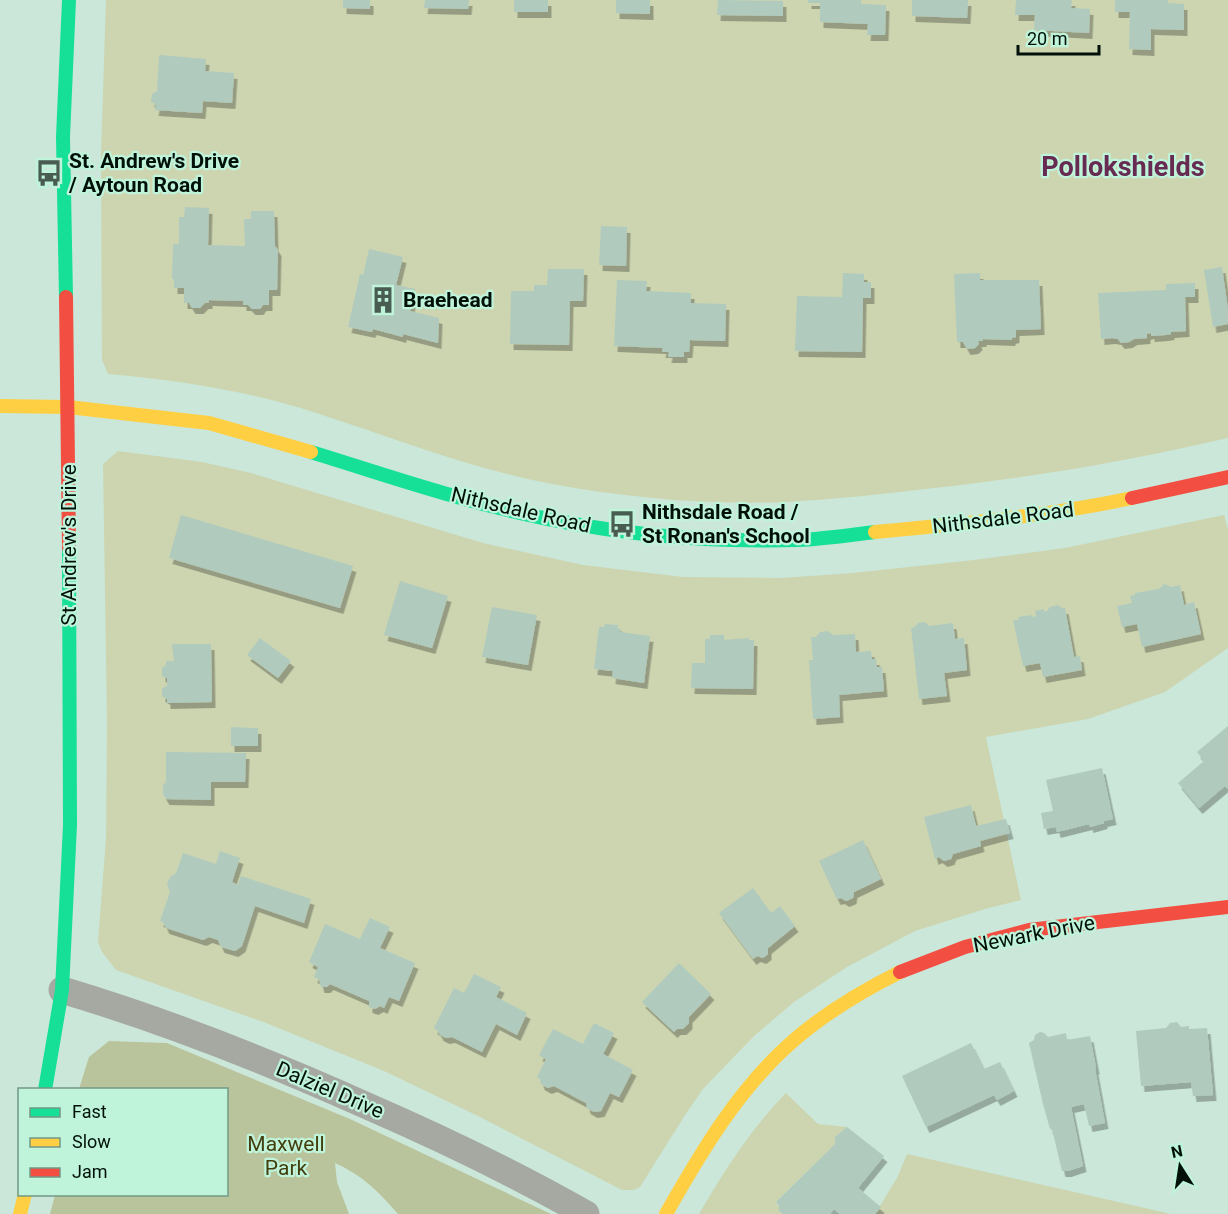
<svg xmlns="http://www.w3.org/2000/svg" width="1228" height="1214" font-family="Roboto,sans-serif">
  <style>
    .green { fill: #ccd5b0 }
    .forest { fill: #bac49c }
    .building { fill: #b0cabe; filter: url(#shadow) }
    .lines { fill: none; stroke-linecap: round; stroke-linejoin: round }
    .street { stroke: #a6a8a2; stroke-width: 27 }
    .fast { stroke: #16e098; stroke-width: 14 }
    .slow { stroke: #ffcf43; stroke-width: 14 }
    .jam { stroke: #f24e42; stroke-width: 14 }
    .labels { text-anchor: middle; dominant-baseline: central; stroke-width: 4.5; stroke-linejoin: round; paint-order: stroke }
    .poi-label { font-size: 21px; font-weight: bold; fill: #011109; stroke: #bff3da; text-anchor: start }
    .street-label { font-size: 21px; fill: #011109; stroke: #bff3da }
    .park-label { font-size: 21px; fill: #433e0d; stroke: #bff3da }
    .district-label { font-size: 27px; font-weight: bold; fill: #672b52; stroke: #bff3da }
  </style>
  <defs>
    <filter id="shadow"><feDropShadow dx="3.5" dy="6" stdDeviation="0" flood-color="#0004"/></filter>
  </defs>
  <rect width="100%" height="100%" fill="#cbe7d9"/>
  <path class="green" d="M 106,0 L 1228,0 L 1228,438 C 1129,461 1035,477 934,488 C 885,494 836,499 786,502 C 708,505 628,498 552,484 C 471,469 394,438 316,413 C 249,391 178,380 108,374 L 102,360 L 101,154 Z
    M 118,451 L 202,462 L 251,473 L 483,543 L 583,565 L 683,577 L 781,578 L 853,573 L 974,560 L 1065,548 L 1224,515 L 1228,529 L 1228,648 L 1165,692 L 1088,719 L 986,737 L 1021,900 L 985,909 L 915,931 L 847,967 L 794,1002 L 754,1036 L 703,1089 L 687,1112 L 640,1187 L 634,1190 L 622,1190 L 478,1116 L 384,1071 L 266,1023 L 116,970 L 102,952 L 98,942 L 106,838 L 107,724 L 103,464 Z
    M 786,1093 L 818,1124 L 847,1127 L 835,1137 L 835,1144 L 776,1202 L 783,1214 L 699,1214 C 724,1171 751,1129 786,1093 Z
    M 907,1154 L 1171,1214 L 875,1214 L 897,1178 Z"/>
  <path class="forest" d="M 109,1041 L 167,1043 L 350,1119 L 551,1214 L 398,1214 C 379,1192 362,1175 335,1163 L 337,1182 L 349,1214 L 50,1214 L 55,1195 L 226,1194 L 226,1090 L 79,1089 L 89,1057 Z"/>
  <path class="building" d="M 343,0 L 370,0 L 370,9 L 343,8 Z
    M 425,0 L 469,0 L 468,9 L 424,8 Z
    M 514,0 L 548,0 L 548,12 L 514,12 Z
    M 616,0 L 650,0 L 650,14 L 616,13 Z
    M 718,0 L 783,1 L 783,16 L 717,15 Z
    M 808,0 L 861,0 L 861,4 L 886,5 L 885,35 L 867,35 L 868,24 L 820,22 L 820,3 L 808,3 Z
    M 912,0 L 968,0 L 967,18 L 912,16 Z
    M 1016,0 L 1072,0 L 1071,8 L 1090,9 L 1089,33 L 1034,30 L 1035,15 L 1015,15 Z
    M 1115,0 L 1168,0 L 1168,3 L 1184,4 L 1184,30 L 1151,29 L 1151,50 L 1129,49 L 1130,12 L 1115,12 Z
    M 159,55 L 206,59 L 205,71 L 234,73 L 232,103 L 203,101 L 202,113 L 155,110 L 156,105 L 151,101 L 152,94 L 157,91 Z
    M 185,207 L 209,208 L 208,245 L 245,246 L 244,219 L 251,219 L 251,211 L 274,211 L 275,246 L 278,250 L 277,290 L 269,290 L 269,305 L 263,305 L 260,309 L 252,309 L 248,305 L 243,305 L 243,301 L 209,300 L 209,303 L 205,303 L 200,308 L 192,308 L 189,303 L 184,303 L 184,288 L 174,288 L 174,279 L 172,279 L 173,244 L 179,244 L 179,217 L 184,217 Z
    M 601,226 L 627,227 L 626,266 L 599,265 Z
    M 369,249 L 403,257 L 396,285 L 415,289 L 410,311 L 439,318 L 438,343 L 403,334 L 403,337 L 373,329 L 372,332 L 348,327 L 360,274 L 363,275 Z
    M 1222,267 L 1228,309 L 1228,324 L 1213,327 L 1204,270 Z
    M 548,269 L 584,269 L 583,301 L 570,301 L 569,345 L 510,344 L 511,291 L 534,291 L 534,285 L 547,285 Z
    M 843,273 L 864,274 L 864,282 L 871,282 L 871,298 L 863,298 L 862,352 L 795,351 L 797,296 L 842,297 Z
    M 980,273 L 980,280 L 1039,280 L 1041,329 L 1016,330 L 1016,337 L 1012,338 L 1012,340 L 983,339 L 983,341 L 978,341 L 979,344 L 975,348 L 967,349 L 963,342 L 957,342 L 954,274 Z
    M 617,280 L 647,281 L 646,291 L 691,293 L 691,303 L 726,304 L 725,341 L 690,340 L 689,352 L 684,352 L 684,357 L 668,357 L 669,352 L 662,352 L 663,348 L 614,346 Z
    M 1195,283 L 1195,297 L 1185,297 L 1186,331 L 1171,332 L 1171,334 L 1165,335 L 1151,336 L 1151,333 L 1147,334 L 1147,338 L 1134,339 L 1129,342 L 1121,343 L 1118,339 L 1112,338 L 1101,339 L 1098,293 L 1166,290 L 1166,284 Z
    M 181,515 L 353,566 L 340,608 L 169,558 Z
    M 400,581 L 448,596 L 432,648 L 384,635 Z
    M 1164,584 L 1172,587 L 1180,585 L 1184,605 L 1194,602 L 1201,634 L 1142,647 L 1137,624 L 1122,627 L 1117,606 L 1132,603 L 1130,596 L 1135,595 L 1135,593 L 1159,589 Z
    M 1058,605 L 1062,608 L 1065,608 L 1074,657 L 1080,656 L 1082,670 L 1043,677 L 1040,663 L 1023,666 L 1013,620 L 1019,620 L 1018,617 L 1031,615 L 1032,617 L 1036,616 L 1035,611 L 1044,609 L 1044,612 L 1047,611 L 1050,607 Z
    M 492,607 L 537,615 L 528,665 L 482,657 Z
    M 925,622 L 929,626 L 953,623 L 955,639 L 964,638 L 967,670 L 944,673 L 947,696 L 919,699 L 911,628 L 915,627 L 918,623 Z
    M 605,624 L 618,625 L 618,629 L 621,629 L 620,632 L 650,636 L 644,683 L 612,678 L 613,671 L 594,669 L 599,627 L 604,627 Z
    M 828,631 L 833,635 L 855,634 L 856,652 L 871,651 L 872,659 L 876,659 L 877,667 L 882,667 L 884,691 L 839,695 L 840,717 L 813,719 L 809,660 L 813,660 L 811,637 L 816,637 L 820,632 Z
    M 710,635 L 724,635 L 724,640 L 749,638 L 749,640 L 754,640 L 753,689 L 691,688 L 692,663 L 705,663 L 705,639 L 710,639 Z
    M 260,638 L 291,661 L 278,678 L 247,655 Z
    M 172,644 L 211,644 L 212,702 L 167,703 L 167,699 L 162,696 L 162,688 L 167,686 L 167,678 L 162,676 L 162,668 L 166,665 L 166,661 L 174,661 Z
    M 1228,726 L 1228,789 L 1225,786 L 1199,808 L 1178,783 L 1204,761 L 1197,752 Z
    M 231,727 L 258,728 L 258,746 L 231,746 Z
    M 166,752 L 246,753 L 245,782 L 211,782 L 211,800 L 166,799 L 163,794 L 163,785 L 166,782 Z
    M 1102,768 L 1113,819 L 1104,821 L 1104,823 L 1090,827 L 1089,824 L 1057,832 L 1056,827 L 1044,829 L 1041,813 L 1053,811 L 1046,780 Z
    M 971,805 L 976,826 L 1006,819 L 1010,833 L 980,841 L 981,846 L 953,854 L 951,859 L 944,861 L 939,857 L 935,859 L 924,817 Z
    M 863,840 L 881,879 L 854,892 L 853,898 L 846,901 L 841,898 L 837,899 L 819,861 Z
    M 220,851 L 240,858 L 232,882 L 238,885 L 241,876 L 311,899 L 304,923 L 255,906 L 242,946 L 235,951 L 221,947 L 218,940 L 209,937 L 203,940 L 166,928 L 163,922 L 160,921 L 170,892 L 167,885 L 170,877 L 176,873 L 183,853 L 216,864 Z
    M 753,888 L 771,913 L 780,906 L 795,926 L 768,948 L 768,954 L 763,958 L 757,956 L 753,959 L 719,913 Z
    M 370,918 L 390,927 L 380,948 L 415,963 L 399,1001 L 389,997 L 384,1008 L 380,1006 L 375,1009 L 369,1007 L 369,1001 L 330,984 L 327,987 L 321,987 L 319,979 L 314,977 L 318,967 L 309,962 L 325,924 L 360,939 Z
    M 679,963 L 711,994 L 689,1017 L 689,1023 L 683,1029 L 677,1029 L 674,1032 L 642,1002 Z
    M 474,974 L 501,987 L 496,997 L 527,1013 L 517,1035 L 496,1024 L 482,1052 L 452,1037 L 446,1038 L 440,1035 L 438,1031 L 434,1028 L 454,988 L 464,993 Z
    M 1177,1022 L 1181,1027 L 1189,1026 L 1189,1029 L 1207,1028 L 1213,1095 L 1193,1096 L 1191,1082 L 1141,1086 L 1136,1031 L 1166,1028 L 1170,1023 Z
    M 594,1023 L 614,1033 L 603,1054 L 633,1070 L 619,1097 L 610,1093 L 601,1111 L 594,1112 L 587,1108 L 586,1103 L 569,1094 L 554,1086 L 548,1088 L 541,1084 L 540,1079 L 537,1077 L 546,1059 L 539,1055 L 553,1029 L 583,1044 Z
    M 1040,1032 L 1044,1033 L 1048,1037 L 1066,1033 L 1067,1040 L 1090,1036 L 1096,1068 L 1095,1069 L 1105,1123 L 1089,1126 L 1084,1104 L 1071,1107 L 1083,1166 L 1068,1171 L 1062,1171 L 1052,1129 L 1050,1129 L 1043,1104 L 1029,1043 L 1034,1040 L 1035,1035 Z
    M 971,1043 L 984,1069 L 1000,1062 L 1014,1091 L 997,1100 L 994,1095 L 926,1127 L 902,1076 Z
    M 847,1127 L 884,1156 L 858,1188 L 881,1207 L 875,1214 L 840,1214 L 834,1209 L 830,1214 L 783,1214 L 779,1211 L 779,1206 L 776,1202 L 835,1144 L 835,1137 Z"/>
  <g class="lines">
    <path class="street" d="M 62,990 C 166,1021 267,1061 365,1105 C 441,1138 514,1173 586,1214"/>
    <path class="fast" d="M 66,297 L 63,137 L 69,0
      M 311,452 C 373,471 436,493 499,508 C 596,532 697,543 798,540 C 823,539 849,535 875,532
      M 45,1090 L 62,990 L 70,825 L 69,548"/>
    <path class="slow" d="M 0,406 L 68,407 L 209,423 L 311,452
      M 875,532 C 961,524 1048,516 1132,498
      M 20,1214 L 25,1194
      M 666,1214 C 701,1152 739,1088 793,1041 C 825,1013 862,991 900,972"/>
    <path class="jam" d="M 66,297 L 69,548
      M 1132,498 L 1228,477
      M 900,972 L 965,947 L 1029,930 L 1228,907"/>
  </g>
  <defs>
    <symbol id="bus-bare" viewBox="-9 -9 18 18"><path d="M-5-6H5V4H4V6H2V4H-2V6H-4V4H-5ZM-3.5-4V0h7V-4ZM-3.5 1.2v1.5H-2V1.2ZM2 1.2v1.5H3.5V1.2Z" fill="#485c52" stroke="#bff3da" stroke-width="2.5" paint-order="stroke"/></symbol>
    <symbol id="building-bare" viewBox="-9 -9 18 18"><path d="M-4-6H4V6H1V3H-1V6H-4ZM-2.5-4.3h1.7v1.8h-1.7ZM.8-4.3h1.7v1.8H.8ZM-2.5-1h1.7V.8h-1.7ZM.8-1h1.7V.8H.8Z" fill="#485c52" stroke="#bff3da" stroke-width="2.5" paint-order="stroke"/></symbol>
  </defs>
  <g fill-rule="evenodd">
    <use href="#bus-bare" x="30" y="154" width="38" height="38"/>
    <use href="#building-bare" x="364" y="281" width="38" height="38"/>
    <use href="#bus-bare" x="603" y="505" width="38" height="38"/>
  </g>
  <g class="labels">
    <g class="poi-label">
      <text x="69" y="161">St. Andrew's Drive<tspan x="69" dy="24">/ Aytoun Road</tspan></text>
      <text x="403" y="300">Braehead</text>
      <text x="642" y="512">Nithsdale Road /<tspan x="642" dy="24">St Ronan's School</tspan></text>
    </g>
    <g class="street-label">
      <text transform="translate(521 510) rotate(13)">Nithsdale Road</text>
      <text transform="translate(1003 518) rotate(-7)">Nithsdale Road</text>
      <text transform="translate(69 545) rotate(-90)">St Andrew's Drive</text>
      <text transform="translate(1034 934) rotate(-11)">Newark Drive</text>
      <text transform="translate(330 1090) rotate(23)">Dalziel Drive</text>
    </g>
    <g class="park-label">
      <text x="286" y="1144">Maxwell<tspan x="286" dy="24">Park</tspan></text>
    </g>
    <g class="district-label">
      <text x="1123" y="167">Pollokshields</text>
    </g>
  </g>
  <rect x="18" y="1088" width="210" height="108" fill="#bff3da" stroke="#739986" stroke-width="1.5"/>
  <rect x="30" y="1108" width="30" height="9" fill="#16e098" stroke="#739986" stroke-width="1.5"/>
  <text x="72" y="1118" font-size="18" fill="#011109">Fast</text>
  <rect x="30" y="1138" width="30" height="9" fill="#ffcf43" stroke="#739986" stroke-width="1.5"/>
  <text x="72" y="1148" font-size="18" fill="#011109">Slow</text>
  <rect x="30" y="1168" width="30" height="9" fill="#f24e42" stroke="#739986" stroke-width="1.5"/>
  <text x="72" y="1178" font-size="18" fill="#011109">Jam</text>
  <g transform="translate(1180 1166) rotate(348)" stroke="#bff3da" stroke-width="4.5" paint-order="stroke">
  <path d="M0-4.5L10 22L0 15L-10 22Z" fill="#011109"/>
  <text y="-9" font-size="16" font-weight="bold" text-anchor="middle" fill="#011109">N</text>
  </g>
  <path d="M1018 45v9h81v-9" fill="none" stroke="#011109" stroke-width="3"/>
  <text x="1027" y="45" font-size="18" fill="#011109" stroke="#bff3da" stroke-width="4.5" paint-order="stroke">20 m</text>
</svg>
